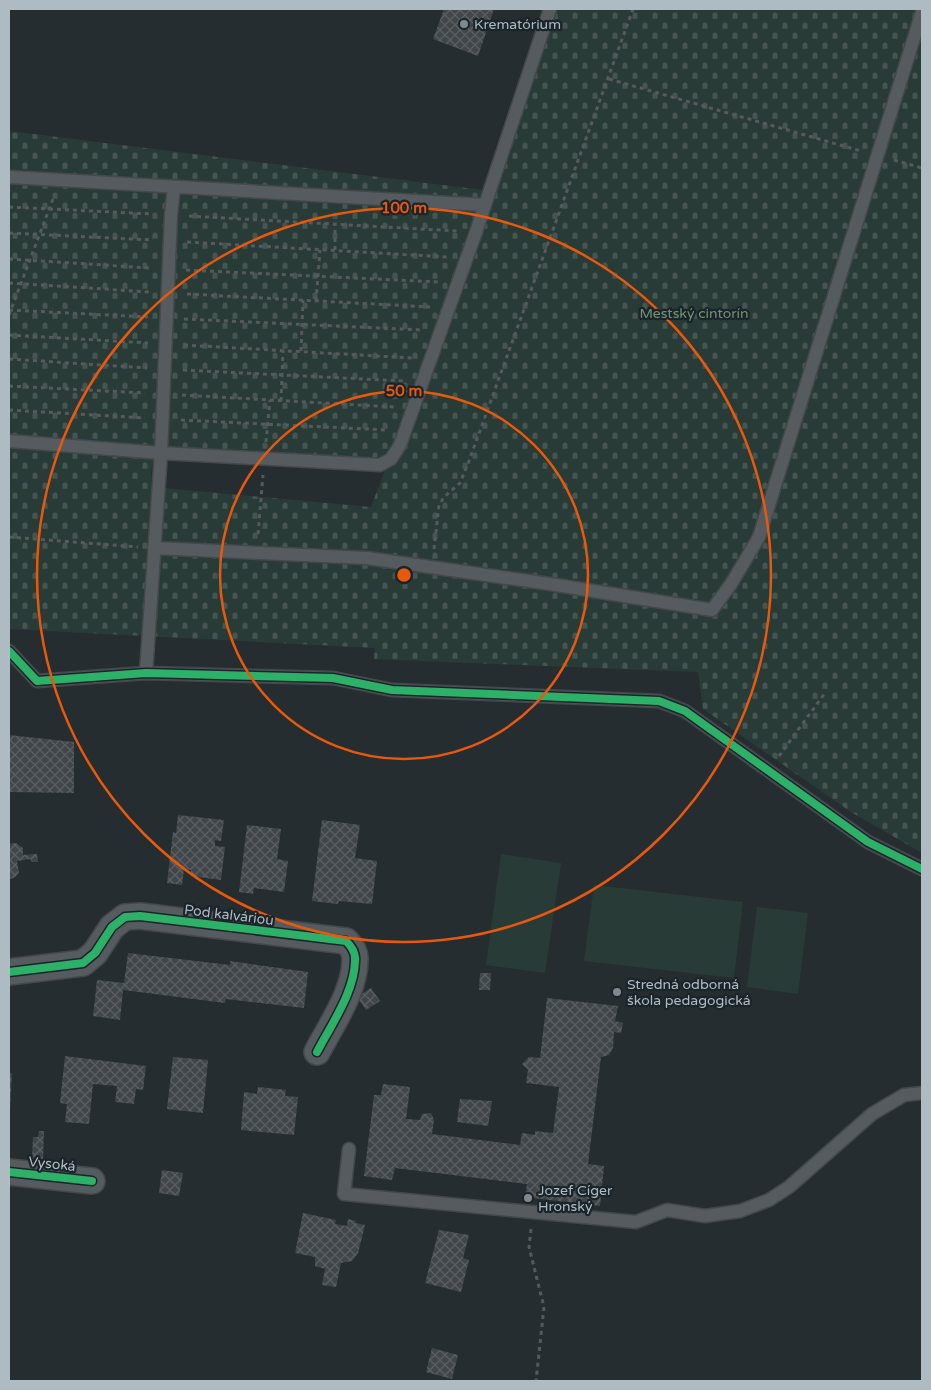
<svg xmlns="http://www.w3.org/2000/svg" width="931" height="1390" font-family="'Varela Round',sans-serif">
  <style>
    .grass { fill: #293b37 }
    .cemetery { fill: url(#cemetery-stones) }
    .building { fill: url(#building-cross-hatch) }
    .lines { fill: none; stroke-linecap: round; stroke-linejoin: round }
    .lane-casing { stroke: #44484b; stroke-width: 15 }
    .street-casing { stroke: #44484b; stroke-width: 28 }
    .path { stroke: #555a5d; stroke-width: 3; stroke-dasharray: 4 4; stroke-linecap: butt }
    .lane { stroke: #555b5f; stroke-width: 12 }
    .street { stroke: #555b5f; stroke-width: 25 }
    .cycleway-casing { stroke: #1a242a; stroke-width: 11 }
    .cycleway { stroke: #2db169; stroke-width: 8 }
    .ring { fill: none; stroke: #e8590c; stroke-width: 2.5 }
    .poi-dot { fill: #7f898f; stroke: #1a242a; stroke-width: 2 }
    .labels { text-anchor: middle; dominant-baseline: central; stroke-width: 4.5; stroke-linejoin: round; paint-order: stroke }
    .poi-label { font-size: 14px; fill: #afbbc2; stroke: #1a242a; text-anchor: start }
    .park-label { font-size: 14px; fill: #709670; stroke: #1a242a }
    .street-label { font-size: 14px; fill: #afbbc2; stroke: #1a242a }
    .centre { fill: #e8590c; stroke: #1a242a; stroke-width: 2.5 }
    .ring-label { font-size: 15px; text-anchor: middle; font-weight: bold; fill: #e8590c; stroke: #1a242a; stroke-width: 4.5; stroke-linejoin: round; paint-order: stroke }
  </style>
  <defs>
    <pattern id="cemetery-stones" width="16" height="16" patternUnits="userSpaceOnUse" patternTransform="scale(1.25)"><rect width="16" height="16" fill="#293b37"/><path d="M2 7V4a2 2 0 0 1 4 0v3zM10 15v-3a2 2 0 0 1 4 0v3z" fill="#465552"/></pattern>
    <pattern id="building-cross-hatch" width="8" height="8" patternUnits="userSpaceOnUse" patternTransform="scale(1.25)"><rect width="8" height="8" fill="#404649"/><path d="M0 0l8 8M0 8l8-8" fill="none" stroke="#595f62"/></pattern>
  </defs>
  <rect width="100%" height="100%" fill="#262d30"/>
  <path class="grass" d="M 501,854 L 561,863 L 545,973 L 486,965 Z
    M 594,885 L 743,902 L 734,978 L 584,961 Z
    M 757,907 L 808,913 L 798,994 L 747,987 Z"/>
  <path class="cemetery" d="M 558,9 L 922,9 L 922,853 L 851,812 L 703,709 L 698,672 L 374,659 L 375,648 L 9,629 L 9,131 L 483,190 L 393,446 L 382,456 L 373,458 L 170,447 C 150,455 151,467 151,487 L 371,507 L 385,470 L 394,466 L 400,458 Z"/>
  <path class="building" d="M 444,9 L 494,9 L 478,56 L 433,39 Z
    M 9,735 L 74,742 L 74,793 L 10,792 Z
    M 178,815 L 224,820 L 221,841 L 215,840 L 215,846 L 225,847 L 221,880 L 191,876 L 191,870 L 184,869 L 182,885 L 167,883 L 173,832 L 176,833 Z
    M 322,820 L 360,825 L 355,858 L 377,861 L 372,904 L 339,901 L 338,904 L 312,901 Z
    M 247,825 L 281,829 L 277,859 L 288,861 L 284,892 L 254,888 L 253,894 L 239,892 Z
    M 16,843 L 23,848 L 23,855 L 37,854 L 38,862 L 32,862 L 30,859 L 17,861 L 19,873 L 14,878 L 9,879 L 9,844 Z
    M 128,953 L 230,965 L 230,961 L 308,972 L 304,1008 L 226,999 L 225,1003 L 123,990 L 120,1020 L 93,1016 L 97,980 L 124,983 Z
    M 480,973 L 491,973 L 490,990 L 479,990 Z
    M 371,988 L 380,1001 L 366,1010 L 357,997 Z
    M 547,998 L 618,1006 L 615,1021 L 623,1023 L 621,1033 L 614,1032 L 613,1048 L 609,1055 L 601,1057 L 588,1164 L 604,1166 L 600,1206 L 525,1197 L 527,1184 L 395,1168 L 392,1180 L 364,1176 L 374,1095 L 381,1095 L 383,1084 L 410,1087 L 406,1119 L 420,1120 L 422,1114 L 431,1113 L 434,1120 L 432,1134 L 520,1145 L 522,1133 L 535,1135 L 535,1131 L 553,1133 L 559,1087 L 526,1083 L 528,1070 L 522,1064 L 529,1057 L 540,1058 Z
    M 65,1056 L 146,1066 L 143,1090 L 136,1089 L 134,1104 L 115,1102 L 117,1086 L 93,1084 L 89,1124 L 65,1122 L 67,1104 L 60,1103 Z
    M 173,1057 L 208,1060 L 203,1113 L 167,1109 Z
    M 9,1073 L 12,1073 L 10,1111 L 9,1111 Z
    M 258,1087 L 286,1090 L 285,1096 L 298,1097 L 294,1135 L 241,1130 L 244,1092 L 257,1094 Z
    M 460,1099 L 492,1101 L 488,1126 L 457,1122 Z
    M 39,1131 L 44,1131 L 43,1159 L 32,1159 L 33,1137 L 38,1137 Z
    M 162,1170 L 183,1173 L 179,1196 L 159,1193 Z
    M 303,1213 L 336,1220 L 335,1224 L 347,1226 L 348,1219 L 356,1221 L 355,1223 L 365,1225 L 358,1253 L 352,1261 L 341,1263 L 336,1287 L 322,1285 L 325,1269 L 315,1266 L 315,1257 L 295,1253 Z
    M 439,1230 L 469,1235 L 463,1258 L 469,1260 L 461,1292 L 425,1283 Z
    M 432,1348 L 458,1355 L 452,1379 L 426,1372 Z"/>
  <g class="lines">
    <defs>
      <path id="lane" d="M 9,177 L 484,205
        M 9,441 L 161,453 L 171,215 L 174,187
        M 154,548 L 367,558 L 550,584 L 712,610 L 731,584 L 759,537 L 922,12
        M 9,651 L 37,681 L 146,673 L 333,678 L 392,690 L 659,701 L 685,711 L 868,842 L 922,869
        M 146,673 L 161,453 L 380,465 L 391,459 L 400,445 L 476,232 L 550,9
        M 349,1149 L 344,1194 L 636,1222 L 667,1210 L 705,1216 L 740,1211 L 769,1200 L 789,1187 L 872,1114 L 904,1095 L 922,1093"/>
      <path id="street" d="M 9,972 L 83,963 L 95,953 L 112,927 L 125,917 L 140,916 L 346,941 C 351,946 355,951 355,958 C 356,990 331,1025 317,1052
        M 9,1172 L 92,1181"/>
    </defs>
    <use href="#lane" class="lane-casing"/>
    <use href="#street" class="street-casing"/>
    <path class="path" d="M 609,79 L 861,151
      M 894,160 L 922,168
      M 9,207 L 153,214
      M 189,216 L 457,231
      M 9,233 L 153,240
      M 187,242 L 447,257
      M 335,250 L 335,224
      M 9,259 L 150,268
      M 186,270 L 439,282
      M 9,283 L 150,292
      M 187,294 L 430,307
      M 316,301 L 320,250
      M 9,310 L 148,317
      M 9,315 L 53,199
      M 184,319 L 423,330
      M 9,335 L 148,343
      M 184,345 L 412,358
      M 301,351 L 303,300
      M 9,359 L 147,368
      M 183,370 L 404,381
      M 9,386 L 145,393
      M 182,395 L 395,407
      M 281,401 L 283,350
      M 9,410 L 145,418
      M 181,420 L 387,430
      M 266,442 L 270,400
      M 258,534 L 263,475
      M 9,537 L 138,547
      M 434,549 L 439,505 L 444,497 L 460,483 L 469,461 L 633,9
      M 779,756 L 825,693
      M 531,1229 L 529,1247 L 544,1307 L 536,1381"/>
    <use href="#lane" class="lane"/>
    <use href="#street" class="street"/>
    <defs>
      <path id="cycleway" d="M 9,651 L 37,681 L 146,673 L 333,678 L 392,690 L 659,701 L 685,711 L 868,842 L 922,869
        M 9,972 L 83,963 L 95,953 L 112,927 L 125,917 L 140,916 L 346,941 C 351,946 355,951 355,958 C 356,990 331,1025 317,1052
        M 9,1172 L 92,1181"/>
    </defs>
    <use href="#cycleway" class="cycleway-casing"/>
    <use href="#cycleway" class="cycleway"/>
  </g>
  <g class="ring">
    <circle cx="404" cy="575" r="184"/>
    <circle cx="404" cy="575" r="367"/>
  </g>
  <g class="poi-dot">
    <circle cx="464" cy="24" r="5"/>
    <circle cx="617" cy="992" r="5"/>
    <circle cx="528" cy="1198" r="5"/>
  </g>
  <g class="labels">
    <g class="poi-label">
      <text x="474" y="24">Krematórium</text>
      <text x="627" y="984">Stredná odborná<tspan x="627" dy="16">škola pedagogická</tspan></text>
      <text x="538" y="1190">Jozef Cíger<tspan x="538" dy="16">Hronský</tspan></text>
    </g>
    <g class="park-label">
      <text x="694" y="313">Mestský cintorín</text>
    </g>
    <g class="street-label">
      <text transform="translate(229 915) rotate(7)">Pod kalváriou</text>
      <text transform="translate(52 1164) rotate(6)">Vysoká</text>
    </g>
  </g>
  <circle cx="404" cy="575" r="8" class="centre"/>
  <g class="ring-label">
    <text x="404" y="213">100 m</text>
    <text x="404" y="396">50 m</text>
  </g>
  <rect width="931" height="1390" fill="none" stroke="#afbbc2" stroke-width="20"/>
</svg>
